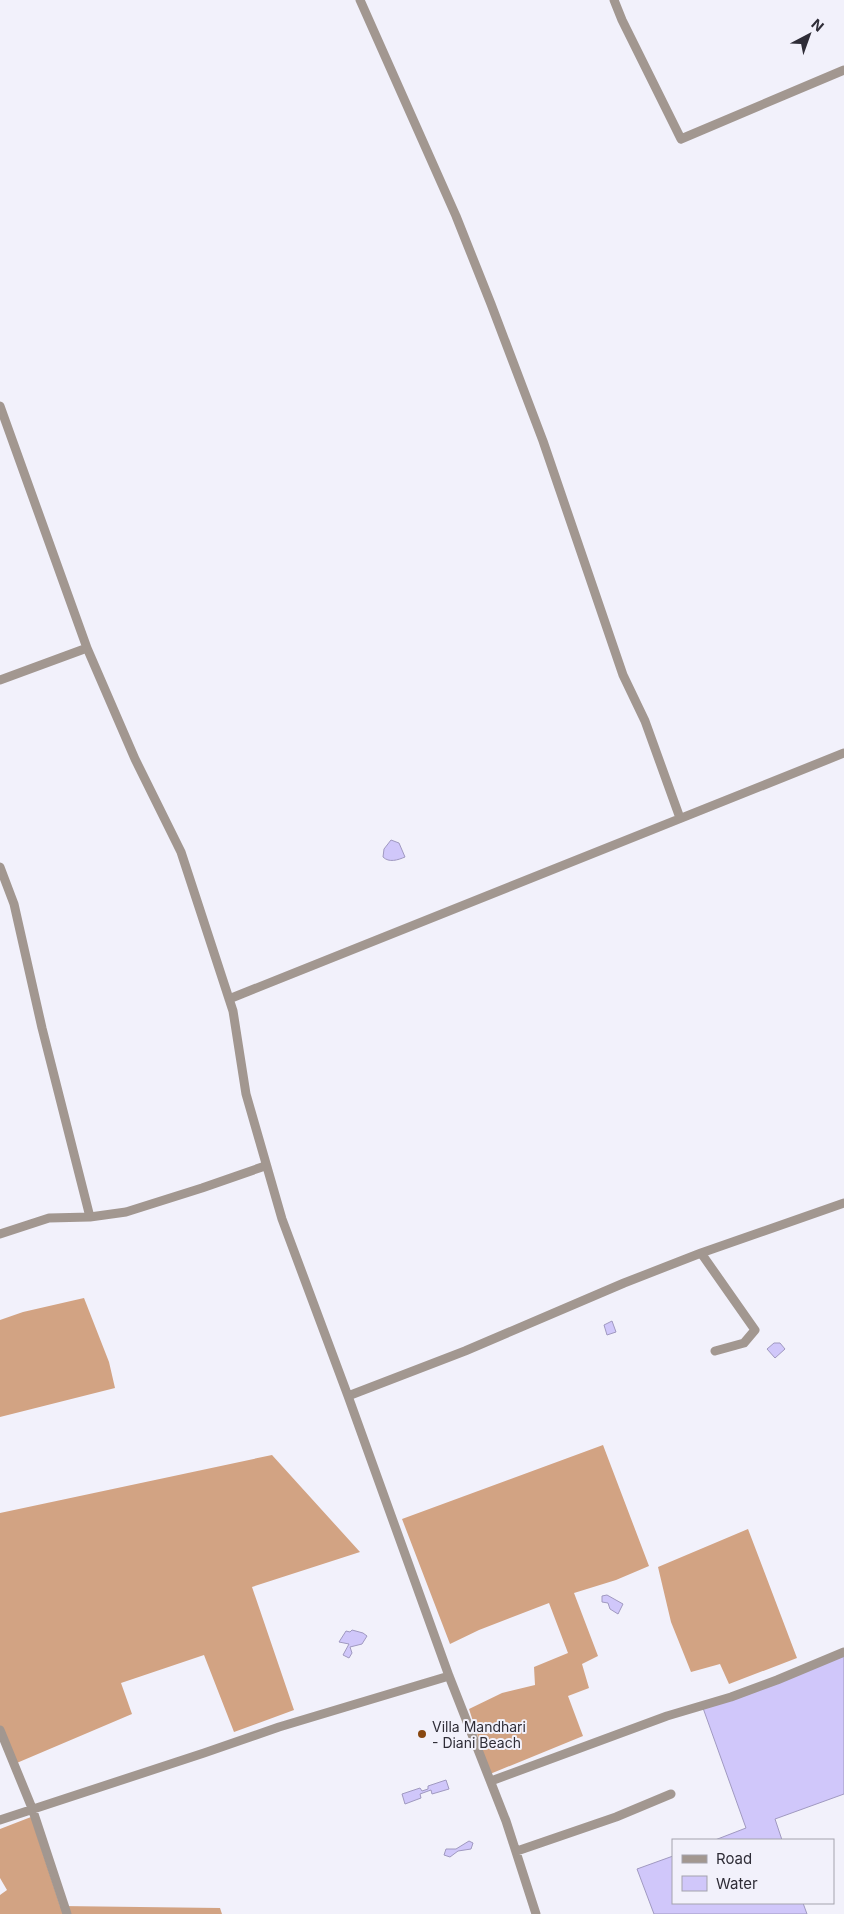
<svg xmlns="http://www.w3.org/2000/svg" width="844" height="1914" font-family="Inter,sans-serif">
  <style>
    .forest { fill: #d2a383 }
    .water { fill: #d0c7fa; stroke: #a099c0 }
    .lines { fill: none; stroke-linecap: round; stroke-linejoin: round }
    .minor { stroke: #a29790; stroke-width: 9 }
    .poi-dot { fill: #884811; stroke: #f2f1fb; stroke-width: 2 }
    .labels { text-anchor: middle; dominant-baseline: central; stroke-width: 4; stroke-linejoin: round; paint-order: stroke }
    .poi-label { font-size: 14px; fill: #2f2d37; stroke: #f2f1fb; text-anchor: start }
  </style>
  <rect width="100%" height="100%" fill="#f2f1fb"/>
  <path class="forest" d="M 84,1298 L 109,1362 L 115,1388 L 0,1417 L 0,1320 L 23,1312 Z
    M 603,1445 L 649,1566 L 616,1580 L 574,1593 L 598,1656 L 582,1664 L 589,1688 L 568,1696 L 583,1736 L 490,1774 L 469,1709 L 502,1693 L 535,1685 L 534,1667 L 568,1653 L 549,1603 L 479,1630 L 450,1644 L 402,1519 Z
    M 272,1455 L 360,1552 L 252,1587 L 294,1710 L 234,1732 L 204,1655 L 121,1683 L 132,1714 L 12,1765 L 0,1730 L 0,1513 Z
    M 748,1529 L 797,1658 L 729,1684 L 720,1664 L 691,1672 L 671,1622 L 658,1567 Z
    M 31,1817 L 60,1906 L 220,1908 L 222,1914 L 0,1914 L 0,1895 L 7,1890 L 0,1878 L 0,1829 Z"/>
  <path class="water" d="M 391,840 L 399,843 L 405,857 C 398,860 389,863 383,857 L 384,849 Z
    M 612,1321 L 616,1332 L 607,1335 L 604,1325 Z
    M 774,1343 L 780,1343 L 785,1349 L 775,1358 L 767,1349 Z
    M 607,1595 L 623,1604 L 618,1614 L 610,1609 L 608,1603 L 602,1602 L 602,1596 Z
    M 352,1630 L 363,1633 L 367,1636 L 362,1644 L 350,1647 L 352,1653 L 349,1658 L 343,1655 L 349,1644 L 339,1642 L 346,1631 L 350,1632 Z
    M 844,1656 L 844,1794 L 775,1819 L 782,1840 L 715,1840 L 746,1828 L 703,1708 Z
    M 446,1780 L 449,1789 L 432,1794 L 431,1790 L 420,1794 L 421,1798 L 405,1804 L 402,1794 L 420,1788 L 422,1791 L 428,1789 L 428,1786 Z
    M 469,1841 L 473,1843 L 471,1849 L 458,1851 L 450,1857 L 444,1855 L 446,1849 L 456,1849 Z
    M 673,1856 L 673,1903 L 803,1903 L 807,1914 L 654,1914 L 637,1869 Z"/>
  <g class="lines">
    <path class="minor" d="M 360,0 L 456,216 L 491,304 L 543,441 L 623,675 L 645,721 L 680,818
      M 614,0 L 622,20 L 681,139 L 844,70
      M 0,406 L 87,648 L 135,759 L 181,852 L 233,1011 L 246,1094 L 282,1219 L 348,1396 L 449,1676 L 506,1821 L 536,1914
      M 0,680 L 87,648
      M 0,867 L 14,904 L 42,1028 L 90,1217
      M 229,999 L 844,753
      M 0,1234 L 49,1218 L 90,1217 L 126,1212 L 202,1188 L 265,1166
      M 701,1253 L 755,1330 L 744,1343 L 715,1351
      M 348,1396 L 465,1351 L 624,1283 L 701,1253 L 844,1203
      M 0,1730 L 32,1808 L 67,1914
      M 491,1781 L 667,1716 L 731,1697 L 777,1680 L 844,1652
      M 0,1820 L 204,1753 L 279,1727 L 449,1676
      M 517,1851 L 616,1817 L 671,1794"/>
  </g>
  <circle class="poi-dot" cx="422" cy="1734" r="5"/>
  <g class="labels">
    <g class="poi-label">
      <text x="432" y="1726">Villa Mandhari<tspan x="432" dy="16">- Diani Beach</tspan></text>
    </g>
  </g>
  <rect x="672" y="1839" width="162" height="65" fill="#f2f1fb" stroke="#a4a3ad"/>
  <rect x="682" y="1855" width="25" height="8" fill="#a29790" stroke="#a4a3ad"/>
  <text x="716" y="1864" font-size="15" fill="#2f2d37">Road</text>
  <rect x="682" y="1876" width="25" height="15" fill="#d0c7fa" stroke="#a4a3ad"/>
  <text x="716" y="1889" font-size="15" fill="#2f2d37">Water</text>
  <g transform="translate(809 35) rotate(41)" stroke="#f2f1fb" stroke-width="4" paint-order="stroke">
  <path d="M0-4L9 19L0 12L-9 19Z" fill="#2f2d37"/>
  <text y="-8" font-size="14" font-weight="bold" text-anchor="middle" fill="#2f2d37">N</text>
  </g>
</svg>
